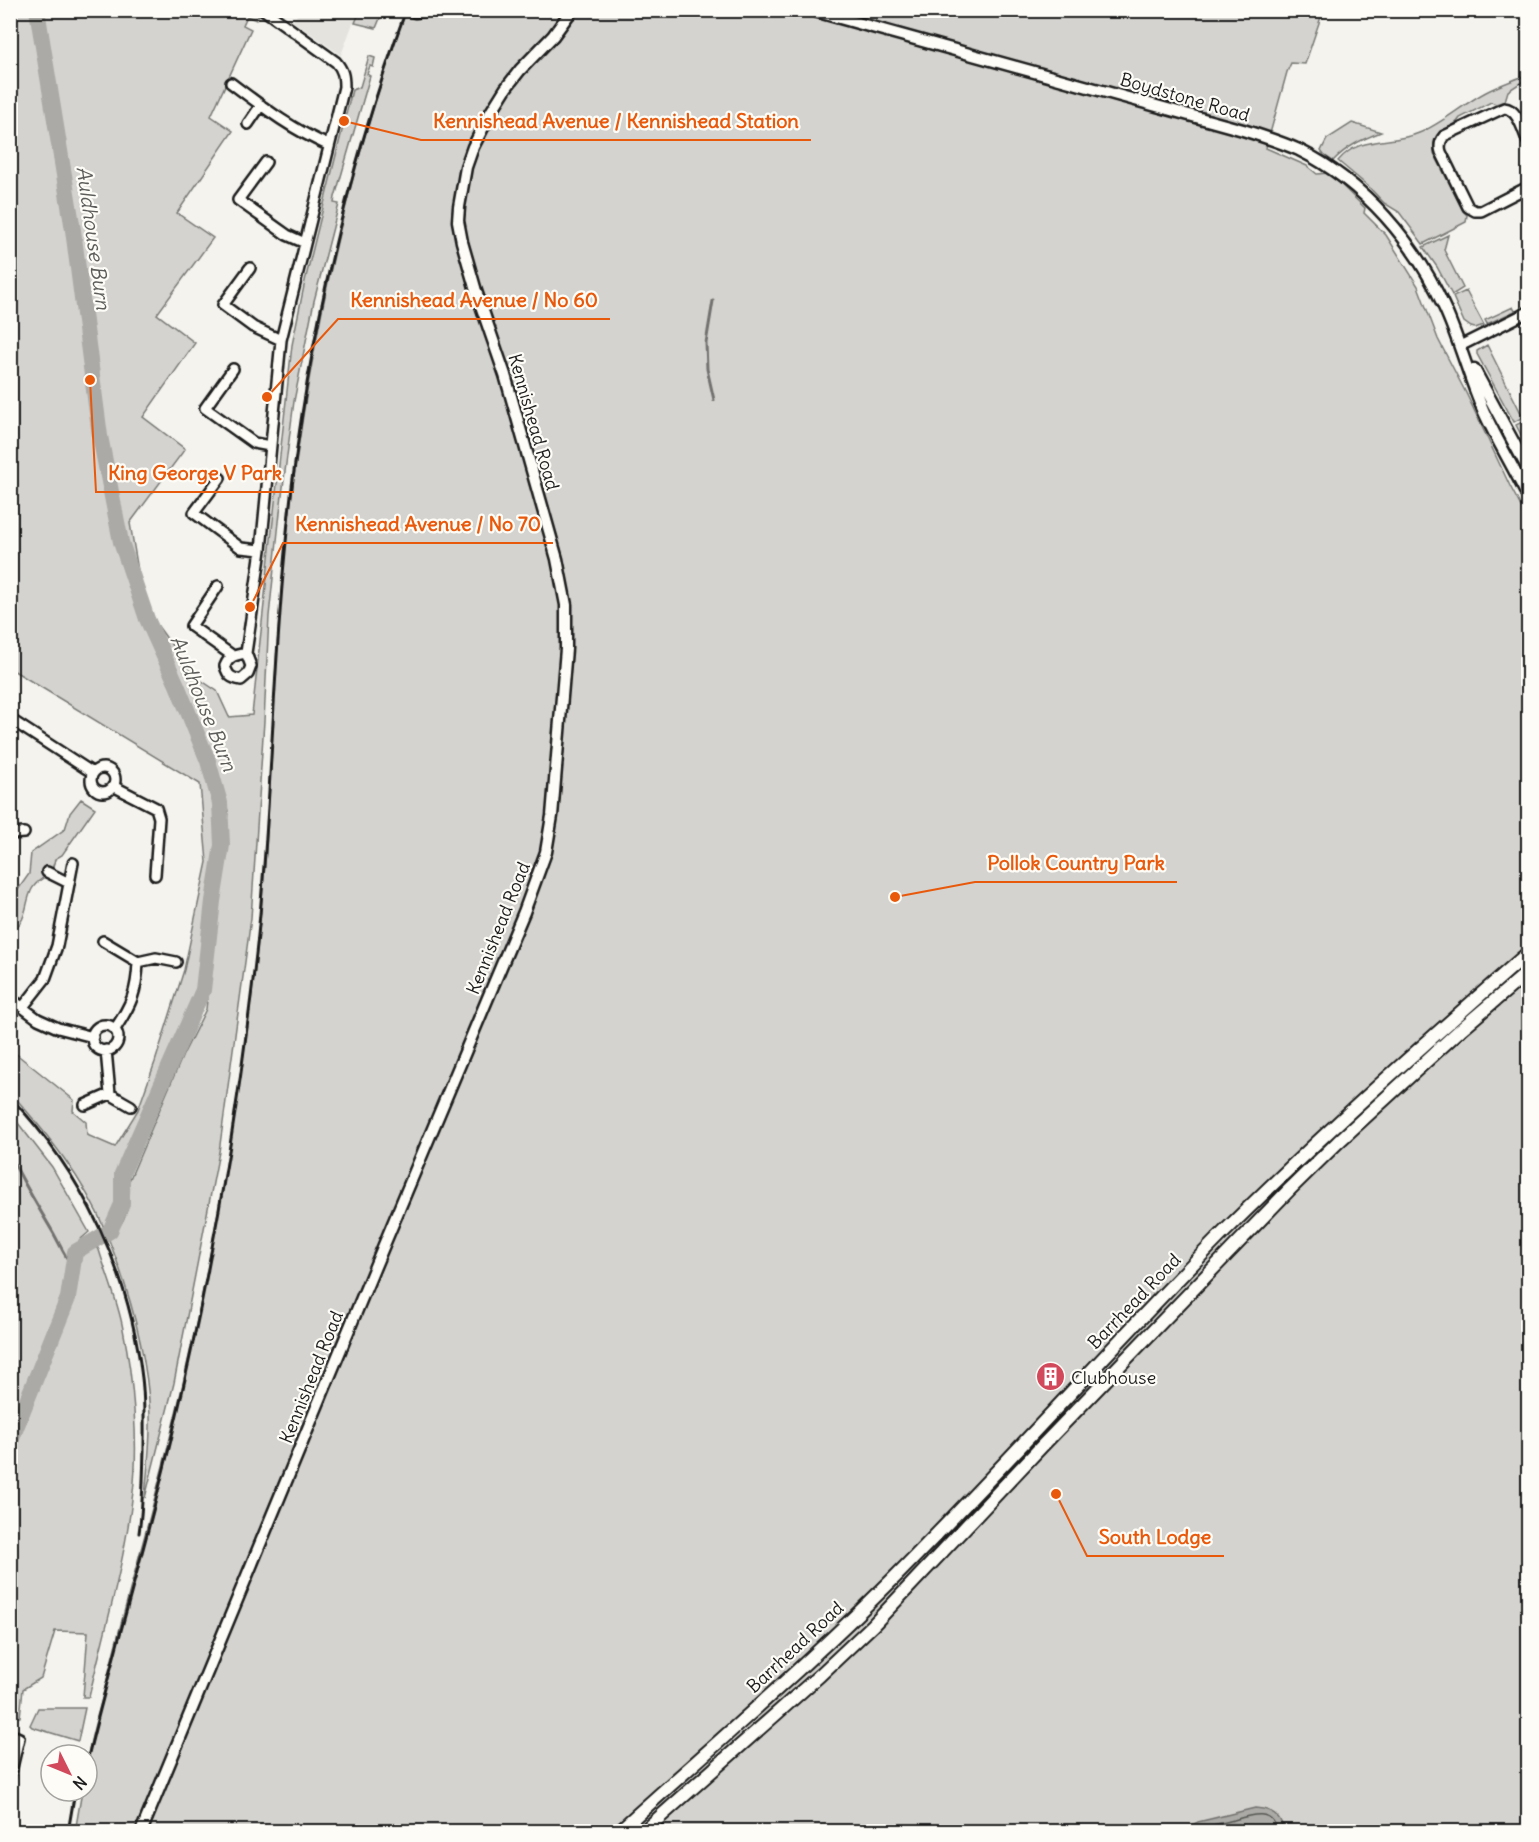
<svg xmlns="http://www.w3.org/2000/svg" width="1539" height="1842" font-family="Delius,sans-serif">
  <style>
    .built { fill: #e4e3de }
    .green { fill: #d4d3cf; stroke: #787876; stroke-width: 1.5 }
    .water { fill: #abaaa6; stroke: #72716f; stroke-width: 1.5 }
    .lines { fill: none; stroke-linecap: round; stroke-linejoin: round }
    .shore { stroke: #555553; stroke-width: 1.5 }
    .stream { stroke: #72716f; stroke-width: 3 }
    .river { stroke: #abaaa6; stroke-width: 16 }
    .minor-casing { stroke: #1c1c1c; stroke-width: 14 }
    .tertiary-casing { stroke: #1c1c1c; stroke-width: 15 }
    .secondary-casing { stroke: #1c1c1c; stroke-width: 16 }
    .minor { stroke: #fdfcf7; stroke-width: 9 }
    .tertiary { stroke: #fdfcf7; stroke-width: 10 }
    .secondary { stroke: #fdfcf7; stroke-width: 12 }
    .rail { stroke: #1c1c1c; stroke-width: 3 }
    .labels { text-anchor: middle; dominant-baseline: central; stroke-width: 4.5; stroke-linejoin: round; paint-order: stroke }
    .street-label { font-size: 18px; fill: #1c1c1c; stroke: #fdfcf7 }
    .poi-label { font-size: 18px; fill: #1c1c1c; stroke: #fdfcf7; text-anchor: start }
    .water-label { font-size: 20px; font-style: italic; fill: #5c5c5a; stroke: #fdfcf7 }
    .leader { fill: none; stroke: #e8590c; stroke-width: 2 }
    .callout-dot { fill: #e8590c; stroke: #fdfcf7; stroke-width: 2 }
    .callout-label { font-size: 20px; text-anchor: middle; font-weight: bold; fill: #e8590c; stroke: #fdfcf7; stroke-width: 4.5; stroke-linejoin: round; paint-order: stroke }
  </style>
  <rect width="100%" height="100%" fill="#f4f3ee"/>
  <filter id="ink" filterUnits="userSpaceOnUse"><feTurbulence type="fractalNoise" baseFrequency=".0167" numOctaves="2"/><feDisplacementMap in="SourceGraphic" scale="12" xChannelSelector="R" yChannelSelector="G"/><feConvolveMatrix kernelMatrix="1 2 1 2 8 2 1 2 1" color-interpolation-filters="sRGB"/></filter>
  <g filter="url(#ink)">
    <path class="built" d="M 300,11 L 360,11 L 355,23 L 353,23 L 341,55 L 293,21 Z"/>
    <path class="green" d="M 11,11 L 257,11 L 259,15 L 256,20 L 247,16 L 243,25 L 251,29 L 211,116 L 233,131 L 177,213 L 213,238 L 157,314 L 195,343 L 143,417 L 185,449 L 130,523 L 143,600 L 155,622 L 193,675 L 217,691 L 229,717 L 252,715 L 292,345 L 305,281 L 352,90 L 360,87 L 369,56 L 375,58 L 373,67 L 370,66 L 367,74 L 370,76 L 335,197 L 334,203 L 339,204 L 314,301 L 294,401 L 281,503 L 269,616 L 264,721 L 251,918 L 219,1152 L 174,1383 L 145,1498 C 147,1470 151,1442 150,1415 C 147,1354 131,1296 109,1240 C 126,1221 131,1206 129,1181 L 183,1055 L 206,1009 L 228,811 C 219,776 204,736 190,702 C 176,671 160,642 147,610 L 167,678 L 196,745 L 210,783 L 217,826 L 199,989 L 183,1024 L 167,1066 L 119,1172 L 120,1195 L 114,1216 L 105,1230 C 83,1178 48,1135 11,1093 L 10,1049 L 74,1100 L 73,1111 L 86,1122 L 87,1135 L 115,1147 L 138,1110 L 155,1062 L 184,970 L 207,862 L 200,784 L 11,669 Z
      M 360,11 L 383,11 L 376,28 L 355,23 Z
      M 406,11 L 1323,11 L 1305,64 L 1291,63 L 1287,72 L 1266,148 L 1307,166 L 1317,174 L 1329,173 L 1365,208 L 1364,213 L 1386,235 L 1418,286 L 1438,339 L 1466,393 L 1510,486 L 1528,520 L 1528,1831 L 75,1832 L 82,1791 L 87,1791 C 87,1782 86,1773 87,1764 C 89,1739 100,1708 106,1684 C 119,1628 135,1572 150,1516 C 183,1393 210,1268 230,1142 C 247,1040 261,937 267,834 C 273,737 275,640 286,543 C 306,362 343,182 406,11 Z
      M 1528,74 L 1528,78 L 1508,91 L 1505,101 L 1496,104 L 1491,102 L 1460,118 C 1450,135 1431,124 1434,153 L 1463,211 L 1467,215 L 1466,222 L 1423,244 L 1399,212 L 1384,203 L 1369,187 L 1338,161 C 1359,135 1391,145 1419,133 C 1443,123 1463,104 1486,92 C 1499,85 1515,80 1528,74 Z
      M 1352,123 L 1381,132 C 1363,139 1347,146 1333,161 L 1324,155 L 1321,151 L 1327,139 Z
      M 1448,235 L 1444,250 L 1463,288 L 1452,295 L 1437,267 L 1423,247 Z
      M 1466,291 L 1484,325 L 1475,328 L 1471,327 L 1464,322 L 1453,297 Z
      M 1513,307 L 1515,311 L 1487,324 L 1485,320 Z
      M 1487,345 L 1523,417 L 1514,422 L 1477,354 L 1477,351 Z
      M 1522,422 L 1528,434 L 1528,448 L 1516,425 Z
      M 81,799 L 95,808 L 62,855 L 55,859 C 51,880 40,875 32,889 C 24,904 29,919 11,932 L 10,901 L 29,874 L 31,853 L 65,829 L 70,813 Z
      M 11,1114 L 52,1167 L 89,1232 C 67,1248 65,1273 66,1298 L 11,1433 Z
      M 95,1243 L 99,1250 C 107,1276 118,1302 123,1329 C 133,1378 139,1442 133,1492 C 125,1561 105,1629 89,1697 L 83,1697 L 88,1632 L 55,1631 L 41,1678 L 23,1689 L 20,1717 L 11,1719 L 11,1459 L 20,1426 L 72,1300 L 77,1254 Z
      M 38,1708 L 85,1708 L 78,1741 L 32,1727 L 30,1725 Z"/>
    <path class="water" d="M 1255,1808 C 1271,1809 1282,1815 1283,1831 L 1180,1831 L 1198,1822 Z"/>
    <g class="lines">
      <path class="shore" d="M 1192,1832 L 1200,1828 C 1211,1825 1223,1823 1234,1820 C 1250,1815 1274,1807 1277,1832"/>
      <path class="stream" d="M 713,301 L 706,343 L 707,369 L 714,400
        M 10,1155 C 23,1183 39,1208 54,1234 C 60,1245 65,1257 73,1267"/>
      <path class="river" d="M 10,1444 L 17,1425 L 68,1298 L 75,1252 L 110,1231 L 122,1204 L 122,1174 L 203,990 L 213,901 L 222,845 L 220,803 L 208,761 L 177,685 L 147,619 L 121,542 L 100,436 L 73,230 L 37,10"/>
      <defs>
        <path id="minor" d="M 231,83 C 263,107 291,129 328,145
          M 248,124 L 261,105
          M 1528,142 C 1523,131 1518,109 1504,108 L 1444,136 C 1440,141 1439,146 1441,152 L 1468,207 L 1475,211 L 1481,211 L 1528,187
          M 266,162 L 238,200 L 287,235 L 305,243
          M 250,268 L 223,305 L 253,327 L 281,340
          M 1460,346 L 1528,312
          M 233,369 L 205,408 L 254,443 L 270,446
          M 220,478 L 194,513 L 241,548 L 261,550
          M 218,586 L 191,626 L 233,656
          M 246,653 C 235,655 229,656 225,666 C 228,676 231,678 241,680 L 248,674 L 251,666 L 246,653 L 261,550 L 281,340 L 344,87 C 344,76 343,70 336,62 L 264,10
          M 10,719 L 93,773
          M91 780a12 12 0 1 1 24 0a12 12 0 1 1-24 0Z
          M 113,786 L 156,808 L 159,818 L 155,875
          M 10,834 L 24,833
          M 47,872 L 69,883
          M 103,941 L 138,962 L 156,958 L 176,962
          M 10,998 L 38,1019 L 58,1028 L 93,1037
          M 23,1007 L 45,979 L 57,946 L 73,863
          M92 1038a13 13 0 1 1 26 0a13 13 0 1 1-26 0Z
          M 115,1029 C 131,1005 137,992 138,962
          M 106,1050 L 110,1094
          M 85,1105 L 110,1094 L 131,1106
          M 10,1734 L 19,1738 L 10,1776"/>
        <path id="tertiary" d="M 407,10 L 415,12 L 430,10
          M 811,10 L 1243,130 C 1262,136 1281,142 1299,150 C 1364,182 1416,243 1445,309 C 1460,342 1469,378 1484,412 C 1497,441 1514,468 1528,497
          M 1474,369 L 1528,469
          M 141,1832 L 376,1264 L 524,912 L 546,852 L 552,816 L 566,649 L 566,605 L 557,559 L 505,375 L 476,291 L 462,242 L 458,221 L 459,207 L 466,167 L 473,147 L 491,112 L 506,88 L 520,70 L 553,36 L 572,10"/>
        <path id="secondary" d="M 618,1832 C 711,1748 806,1666 894,1578 C 1005,1466 1109,1349 1219,1237 C 1318,1138 1423,1045 1528,953
          M 643,1832 L 820,1675 L 873,1625 L 1042,1446 L 1290,1189 L 1338,1142 L 1460,1030 L 1528,972"/>
      </defs>
      <use href="#minor" class="minor-casing"/>
      <use href="#tertiary" class="tertiary-casing"/>
      <use href="#secondary" class="secondary-casing"/>
      <use href="#minor" class="minor"/>
      <use href="#tertiary" class="tertiary"/>
      <use href="#secondary" class="secondary"/>
      <path class="rail" d="M 10,1097 C 83,1173 130,1273 142,1378 C 145,1402 144,1427 144,1451 C 143,1479 143,1506 139,1533
        M 87,1761 C 113,1654 145,1548 171,1440 C 209,1281 238,1117 256,954 C 271,821 272,686 285,552 C 302,368 342,184 406,10
        M 68,1832 L 75,1791"/>
    </g>
  </g>
  <defs>
    <symbol id="building-disc" viewBox="-11 -11 22 22"><circle r="9.5" fill="#d1495b" stroke="#fdfcf7"/><path d="M-4-6H4V6H1V3H-1V6H-4ZM-2.5-4.3h1.7v1.8h-1.7ZM.8-4.3h1.7v1.8H.8ZM-2.5-1h1.7V.8h-1.7ZM.8-1h1.7V.8H.8Z" fill="#fff"/></symbol>
  </defs>
  <g fill-rule="evenodd">
    <use href="#building-disc" x="1034" y="1360" width="33" height="33"/>
  </g>
  <g class="labels">
    <g class="street-label">
      <text transform="translate(1185 97) rotate(16)">Boydstone Road</text>
      <text transform="translate(534 422) rotate(74)">Kennishead Road</text>
      <text transform="translate(498 928) rotate(-68)">Kennishead Road</text>
      <text transform="translate(1134 1301) rotate(-46)">Barrhead Road</text>
      <text transform="translate(311 1377) rotate(-68)">Kennishead Road</text>
      <text transform="translate(795 1647) rotate(-43)">Barrhead Road</text>
    </g>
    <g class="poi-label">
      <text x="1071" y="1377">Clubhouse</text>
    </g>
    <g class="water-label">
      <text transform="translate(94 238) rotate(82)">Auldhouse Burn</text>
      <text transform="translate(204 703) rotate(68)">Auldhouse Burn</text>
    </g>
  </g>
  <path class="leader" d="M344 121L421 140H811M267 397L338 319H610M90 380L96 492H294M250 607L283 543H553M895 897L975 882H1177M1056 1494L1087 1556H1224"/>
  <g class="callout-dot">
    <circle cx="344" cy="121" r="6"/>
    <circle cx="267" cy="397" r="6"/>
    <circle cx="90" cy="380" r="6"/>
    <circle cx="250" cy="607" r="6"/>
    <circle cx="895" cy="897" r="6"/>
    <circle cx="1056" cy="1494" r="6"/>
  </g>
  <g class="callout-label">
    <text x="616" y="128">Kennishead Avenue / Kennishead Station</text>
    <text x="474" y="307">Kennishead Avenue / No 60</text>
    <text x="195" y="480">King George V Park</text>
    <text x="418" y="531">Kennishead Avenue / No 70</text>
    <text x="1076" y="870">Pollok Country Park</text>
    <text x="1155" y="1544">South Lodge</text>
  </g>
  <rect width="1539" height="1842" fill="none" stroke="#fdfcf7" stroke-width="36"/>
  <rect x="18" y="18" width="1503" height="1806" fill="none" stroke="#1c1c1c" stroke-width="2" filter="url(#ink)"/>
  <g transform="translate(69 1773) rotate(133)"><circle r="28" fill="#fdfcf7" stroke="#a3a29f" stroke-width="1.5"/>
  <path d="M0-4.5L10 22L0 15L-10 22Z" fill="#d1495b"/>
  <text y="-9" font-size="16" font-weight="bold" text-anchor="middle" fill="#1c1c1c">N</text>
  </g>
</svg>
